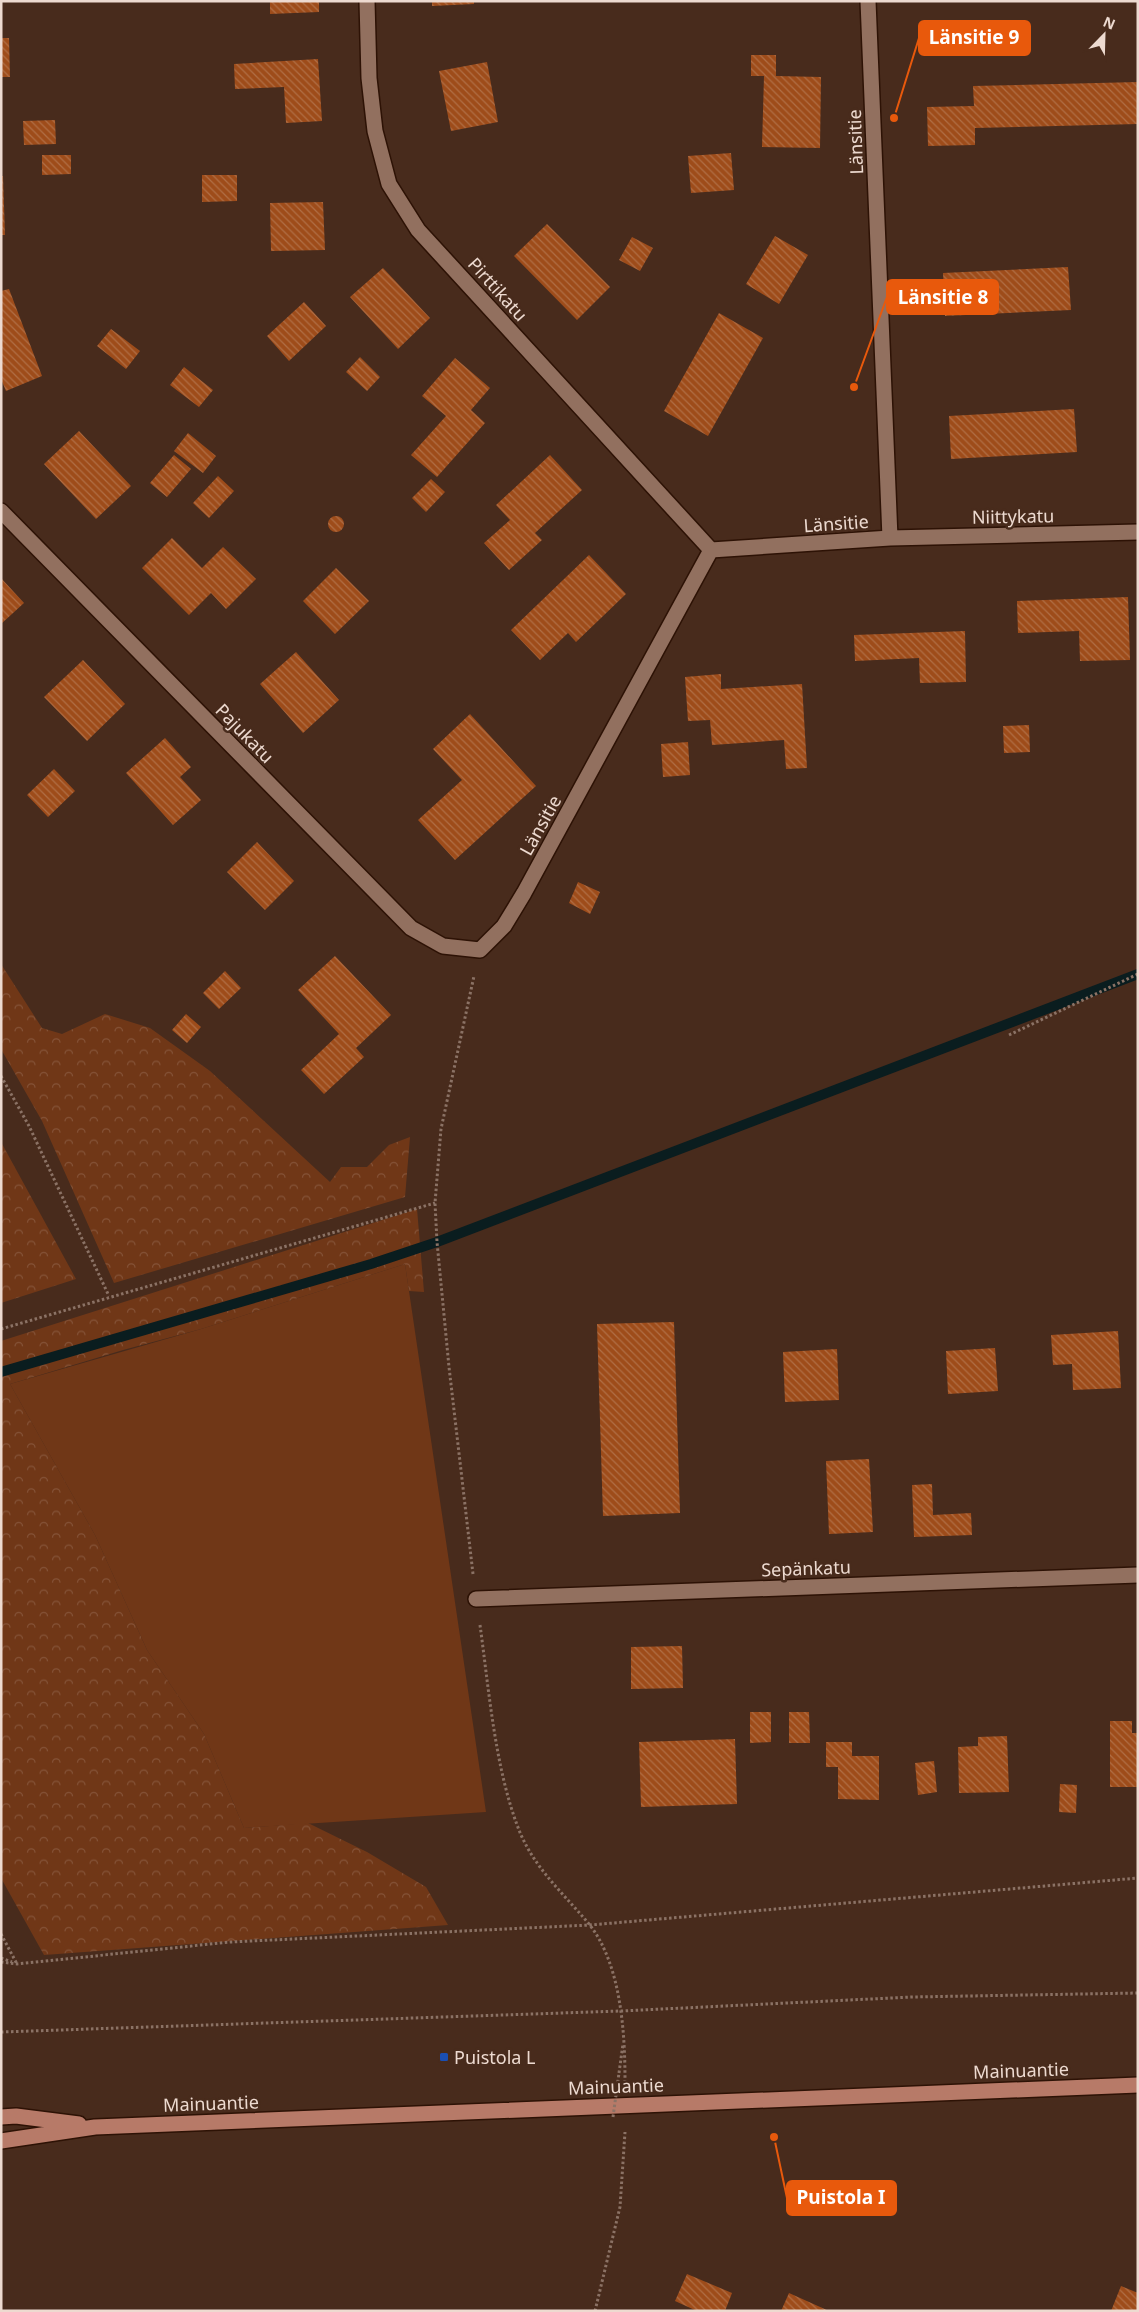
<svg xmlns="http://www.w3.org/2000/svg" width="1139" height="2312" font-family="'Noto Sans',sans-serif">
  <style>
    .grass { fill: #703717 }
    .forest { fill: url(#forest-crowns) }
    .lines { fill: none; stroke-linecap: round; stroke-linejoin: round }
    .stream { stroke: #0a1d1f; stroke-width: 10 }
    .building { fill: url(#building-back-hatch) }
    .minor-casing { stroke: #2d1205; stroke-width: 18 }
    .major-casing { stroke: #2d1205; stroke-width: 18 }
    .path { stroke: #8b7265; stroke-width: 3; stroke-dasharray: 2.5 2.5; stroke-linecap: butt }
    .minor { stroke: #92705f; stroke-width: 15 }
    .major { stroke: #b77a68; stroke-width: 15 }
    .path-bridge { stroke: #8b7265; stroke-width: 3; stroke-dasharray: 2.5 2.5; stroke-linecap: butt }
    .transit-dot { fill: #1a4fb4; stroke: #482b1c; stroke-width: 2 }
    .labels { text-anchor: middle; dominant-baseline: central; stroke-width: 5; stroke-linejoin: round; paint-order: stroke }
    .street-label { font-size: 18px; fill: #eddad0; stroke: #482b1c }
    .poi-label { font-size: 18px; fill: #eddad0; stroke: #482b1c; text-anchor: start }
    .leader { fill: none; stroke: #e8590c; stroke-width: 2 }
    .callout-dot { fill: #e8590c; stroke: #482b1c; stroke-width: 2 }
    .callout { fill: #e8590c; stroke: #e8590c; stroke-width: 2 }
    .callout-label { font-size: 19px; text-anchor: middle; font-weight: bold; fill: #fff }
  </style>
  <defs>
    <pattern id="forest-crowns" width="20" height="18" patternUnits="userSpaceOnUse" patternTransform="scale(1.25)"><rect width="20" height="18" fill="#703717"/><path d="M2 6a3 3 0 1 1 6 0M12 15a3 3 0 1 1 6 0" fill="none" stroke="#855338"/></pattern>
    <pattern id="building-back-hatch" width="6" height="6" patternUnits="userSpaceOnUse" patternTransform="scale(1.25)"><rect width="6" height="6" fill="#9e4c1a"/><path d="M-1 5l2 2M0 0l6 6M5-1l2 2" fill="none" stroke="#b06e45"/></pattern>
  </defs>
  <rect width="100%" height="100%" fill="#482b1c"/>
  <path class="grass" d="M 405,1264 L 486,1812 L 244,1828 L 204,1734 L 147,1650 L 95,1535 L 10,1384 L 201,1329 Z"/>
  <path class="forest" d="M 1,964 L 42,1028 L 62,1034 L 105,1014 L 150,1028 L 210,1071 L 330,1182 L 341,1167 L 367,1167 L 389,1145 L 410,1137 L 405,1197 L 114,1283 L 42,1121 L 1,1049 Z
    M 1,1142 L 76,1279 L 1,1303 Z
    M 417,1209 L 424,1292 L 409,1291 L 405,1264 L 201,1329 L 123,1350 L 10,1384 L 95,1535 L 147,1650 L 204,1734 L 244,1828 L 308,1823 L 367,1852 L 426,1887 L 448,1925 L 44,1955 L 1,1878 L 1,1341 Z"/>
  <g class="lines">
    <path class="stream" d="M 1,1372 L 371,1264 L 437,1242 L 1138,974"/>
  </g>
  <path class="building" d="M 270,1 L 319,1 L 319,12 L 270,14 Z
    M 432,1 L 474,1 L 474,4 L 432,6 Z
    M 1,38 L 9,38 L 10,77 L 1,77 Z
    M 751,55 L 776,55 L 776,76 L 821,77 L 820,148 L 762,147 L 764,76 L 751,76 Z
    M 318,59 L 322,121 L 286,123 L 284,87 L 235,89 L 234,64 Z
    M 487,62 L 498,122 L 451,131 L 439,71 Z
    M 1138,82 L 1138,124 L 975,128 L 975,145 L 928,146 L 927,107 L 974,106 L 973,86 Z
    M 55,120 L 56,144 L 24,145 L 23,121 Z
    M 731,153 L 734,190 L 691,193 L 688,156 Z
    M 42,155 L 71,155 L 71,174 L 42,175 Z
    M 202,175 L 237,175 L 237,201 L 202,202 Z
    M 1,176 L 3,176 L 5,235 L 1,235 Z
    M 323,202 L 325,250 L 271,251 L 270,203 Z
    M 547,224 L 610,287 L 577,320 L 514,256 Z
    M 775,236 L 808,255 L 779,304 L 746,284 Z
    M 632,237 L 653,248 L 640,271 L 619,260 Z
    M 1068,267 L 1071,310 L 945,316 L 943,273 Z
    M 383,268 L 430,318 L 398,349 L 350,297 Z
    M 9,289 L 42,376 L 6,391 L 1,379 L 1,291 Z
    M 304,302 L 326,326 L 289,361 L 267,336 Z
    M 719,313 L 763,338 L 708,436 L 664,411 Z
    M 111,329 L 140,351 L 126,369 L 97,346 Z
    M 360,357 L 380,377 L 367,391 L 346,372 Z
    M 455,358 L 490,388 L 471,410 L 485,423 L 437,477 L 411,455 L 446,416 L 422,396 Z
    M 184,367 L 213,390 L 199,407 L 170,385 Z
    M 1074,409 L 1077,452 L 951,459 L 949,416 Z
    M 79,431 L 131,486 L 96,519 L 44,464 Z
    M 188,433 L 216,456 L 203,473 L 174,451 Z
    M 174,455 L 191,469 L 167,497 L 150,483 Z
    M 550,455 L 582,490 L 535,533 L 542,540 L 509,570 L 484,543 L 510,520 L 496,505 Z
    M 218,476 L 234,491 L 209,518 L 193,503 Z
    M 431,479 L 445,492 L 426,512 L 412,498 Z
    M328 524a8 8 0 1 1 16 0a8 8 0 1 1-16 0Z
    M 172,538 L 202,568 L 223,547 L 256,579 L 226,609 L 211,593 L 189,615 L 142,568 Z
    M 589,555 L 626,594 L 576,642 L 568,633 L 540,660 L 511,630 Z
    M 336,568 L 369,601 L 335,634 L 303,601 Z
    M 1,578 L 24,603 L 1,624 Z
    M 1128,597 L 1130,660 L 1080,661 L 1079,631 L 1018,633 L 1017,601 Z
    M 965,631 L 966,682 L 920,683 L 919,658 L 855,661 L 854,635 Z
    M 296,652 L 339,700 L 303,733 L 260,684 Z
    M 83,660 L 125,704 L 87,741 L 44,697 Z
    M 721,674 L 721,689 L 802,684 L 807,768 L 786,769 L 784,740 L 712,745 L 710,720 L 688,721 L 685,677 Z
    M 470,714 L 536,786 L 455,860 L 418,820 L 462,780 L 433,749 Z
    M 1029,725 L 1030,752 L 1004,753 L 1003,726 Z
    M 165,738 L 191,767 L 180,777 L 201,800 L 173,825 L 126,773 Z
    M 688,742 L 690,775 L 663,777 L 661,744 Z
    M 54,769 L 75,791 L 48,817 L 27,795 Z
    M 257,842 L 294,881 L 265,910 L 227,872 Z
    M 578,882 L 600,892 L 590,914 L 569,903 Z
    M 335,956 L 391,1015 L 356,1048 L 364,1057 L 324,1094 L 301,1070 L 339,1034 L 298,990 Z
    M 225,971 L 241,988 L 219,1009 L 203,993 Z
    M 186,1014 L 201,1027 L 187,1043 L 172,1030 Z
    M 674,1322 L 680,1513 L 603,1516 L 597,1324 Z
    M 1118,1331 L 1121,1388 L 1073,1390 L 1072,1364 L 1053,1365 L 1051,1335 Z
    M 995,1348 L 998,1391 L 948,1394 L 946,1351 Z
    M 837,1349 L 839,1400 L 785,1402 L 783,1352 Z
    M 869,1459 L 873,1532 L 829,1534 L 826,1461 Z
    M 932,1484 L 933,1515 L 971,1513 L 972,1535 L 914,1537 L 912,1485 Z
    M 682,1646 L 683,1688 L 631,1689 L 631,1647 Z
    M 750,1712 L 771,1712 L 771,1742 L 750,1743 Z
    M 789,1712 L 809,1712 L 810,1743 L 789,1743 Z
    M 1110,1721 L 1132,1721 L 1132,1733 L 1138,1733 L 1138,1787 L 1110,1787 Z
    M 1007,1736 L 1009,1792 L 959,1793 L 958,1747 L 978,1746 L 978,1737 Z
    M 735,1739 L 737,1804 L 641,1807 L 639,1742 Z
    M 826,1742 L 852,1742 L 852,1756 L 879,1756 L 879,1800 L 838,1799 L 838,1767 L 826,1767 Z
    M 934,1761 L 937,1792 L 918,1795 L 915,1763 Z
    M 1060,1784 L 1077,1785 L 1076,1813 L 1059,1812 Z
    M 687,2274 L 732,2293 L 725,2311 L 697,2311 L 675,2301 Z
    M 1121,2286 L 1138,2293 L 1138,2311 L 1111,2311 Z
    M 789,2293 L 829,2311 L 781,2311 Z"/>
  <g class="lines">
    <defs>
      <path id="minor" d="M 367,1 L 369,78 L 375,131 L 389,184 L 418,230 L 711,550
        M 868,1 L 890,538
        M 1,511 L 411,928 L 443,946 L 480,950 L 504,926 L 524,893 L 711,550 L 890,538 L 1138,532
        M 476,1599 L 1138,1575"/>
      <path id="major" d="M 1,2117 L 16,2116 L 79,2124
        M 1,2141 L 95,2127 L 1138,2085"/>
    </defs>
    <use href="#minor" class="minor-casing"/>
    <use href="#major" class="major-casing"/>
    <path class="path" d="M 1009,1035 L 1138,974
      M 1,1076 L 29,1126 L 109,1296
      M 1,1329 L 435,1203
      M 473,1574 L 449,1367 L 437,1242 L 435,1203 L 441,1129 L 474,976
      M 480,1625 C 489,1690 495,1769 519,1830 C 534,1868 564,1894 589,1924 C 621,1964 625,2032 625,2081
      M 1,1934 L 17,1964
      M 1,1958 L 12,1962
      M 1,1962 L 17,1964 L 230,1942 L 590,1925 L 1138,1878
      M 1,2032 L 621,2011 L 912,1997 L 1138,1993
      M 619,2073 L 623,2044
      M 595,2311 L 620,2207 L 625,2132"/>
    <use href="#minor" class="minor"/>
    <use href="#major" class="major"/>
    <path class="path-bridge" d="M 613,2117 L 619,2073"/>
  </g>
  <rect class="transit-dot" x="439" y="2052" width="10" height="10" rx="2.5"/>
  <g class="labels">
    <g class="street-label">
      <text transform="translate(855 142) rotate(-92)">Länsitie</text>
      <text transform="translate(498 289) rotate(48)">Pirttikatu</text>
      <text transform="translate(1013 516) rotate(-1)">Niittykatu</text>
      <text transform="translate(836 523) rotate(-4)">Länsitie</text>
      <text transform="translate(245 733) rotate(46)">Pajukatu</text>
      <text transform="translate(540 825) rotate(-61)">Länsitie</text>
      <text transform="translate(806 1568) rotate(-2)">Sepänkatu</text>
      <text transform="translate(1021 2070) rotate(-2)">Mainuantie</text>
      <text transform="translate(616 2086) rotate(-2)">Mainuantie</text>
      <text transform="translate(211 2103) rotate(-2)">Mainuantie</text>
    </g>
    <g class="poi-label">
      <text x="454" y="2057">Puistola L</text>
    </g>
  </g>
  <path class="leader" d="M894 118L919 38M854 387L887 297M774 2137L787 2198"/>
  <g class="callout-dot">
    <circle cx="894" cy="118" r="5"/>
    <circle cx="854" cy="387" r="5"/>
    <circle cx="774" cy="2137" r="5"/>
  </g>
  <g class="callout">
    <rect x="919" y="21" width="111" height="34" rx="5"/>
    <rect x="887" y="280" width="111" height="34" rx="5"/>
    <rect x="787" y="2181" width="109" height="34" rx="5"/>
  </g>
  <g class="callout-label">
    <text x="974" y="44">Länsitie 9</text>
    <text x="943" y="304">Länsitie 8</text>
    <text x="841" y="2204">Puistola I</text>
  </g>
  <rect width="1139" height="2312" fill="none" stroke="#eddad0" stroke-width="5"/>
  <g transform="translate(1104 35) rotate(23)" stroke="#482b1c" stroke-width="4" paint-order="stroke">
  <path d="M0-4L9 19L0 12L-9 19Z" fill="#eddad0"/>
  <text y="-8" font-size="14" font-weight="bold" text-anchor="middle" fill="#eddad0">N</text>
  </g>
</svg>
